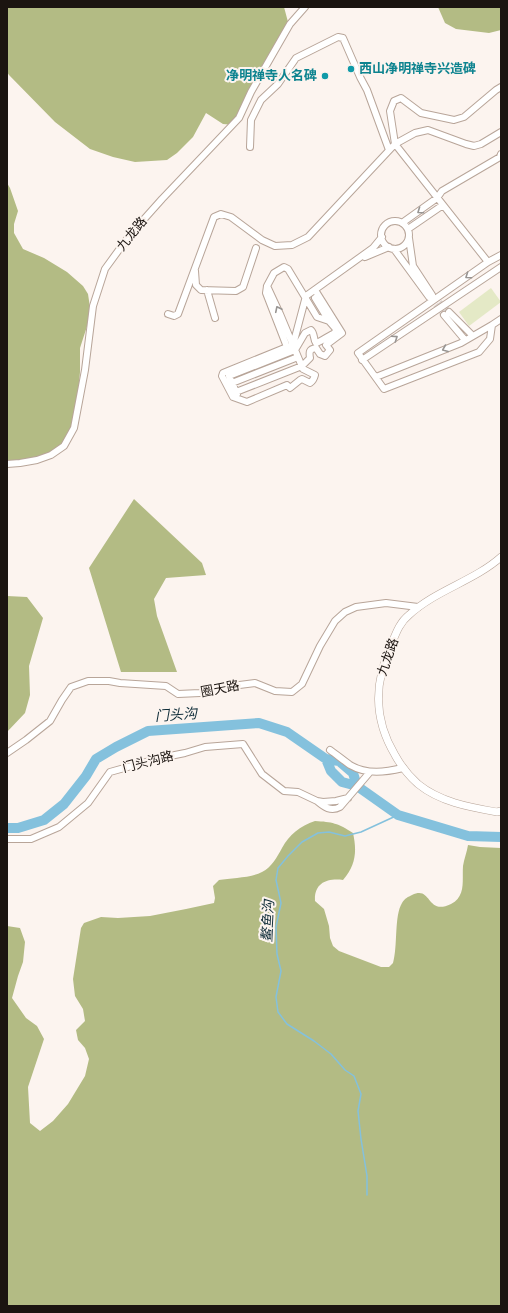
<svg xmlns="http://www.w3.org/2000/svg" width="508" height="1313" font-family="'Nunito Sans','Noto Sans SC',sans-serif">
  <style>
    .green { fill: #e4e9c6 }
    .forest { fill: #b3bb84 }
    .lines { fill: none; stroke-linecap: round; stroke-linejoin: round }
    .stream { stroke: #84c1dd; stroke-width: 1.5 }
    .river { stroke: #84c1dd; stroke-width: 10 }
    .minor-tunnel { stroke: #dad2ce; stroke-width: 6; stroke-dasharray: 6 3; stroke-linecap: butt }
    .minor-casing { stroke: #b8a599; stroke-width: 8 }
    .major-casing { stroke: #b8a599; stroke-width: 8 }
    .minor { stroke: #fff; stroke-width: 6 }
    .major { stroke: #fff; stroke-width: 7 }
    .oneway { stroke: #989593 }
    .culture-dot { fill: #0f9aa8; stroke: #fcf4ef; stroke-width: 1.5 }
    .labels { text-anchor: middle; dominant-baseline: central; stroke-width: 4; stroke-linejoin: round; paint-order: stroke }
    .culture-label { font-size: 13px; font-weight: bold; fill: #0d838f; stroke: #fcf4ef; text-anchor: start }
    .street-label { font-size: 13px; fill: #1b1410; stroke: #fcf4ef }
    .water-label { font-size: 14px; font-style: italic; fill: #0f2d39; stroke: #fcf4ef }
  </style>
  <rect width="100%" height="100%" fill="#fcf4ef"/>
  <path class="green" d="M 491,288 L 501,302 L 469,326 L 459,312 Z"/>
  <path class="forest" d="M 7,7 L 284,7 L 288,22 L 234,125 L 223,124 L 206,113 L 193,137 L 177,153 L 167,160 L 135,162 L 113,157 L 90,149 L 55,122 L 9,75 L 7,72 Z
    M 438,7 L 501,7 L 501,30 L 489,33 L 456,29 L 445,23 Z
    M 7,183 L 10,188 L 18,211 L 14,224 L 14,233 L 23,249 L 44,258 L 67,272 L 83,286 L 88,294 L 91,314 L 80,348 L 80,372 L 76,419 L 59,452 L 15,462 L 7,460 Z
    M 134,499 L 202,563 L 206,575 L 166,578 L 154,599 L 157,616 L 177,672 L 121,672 L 89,568 Z
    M 7,596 L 27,597 L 43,618 L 29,666 L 30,695 L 25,713 L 7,732 Z
    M 315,821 C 332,822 338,823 353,833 C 357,851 356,865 343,880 C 327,878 314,883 315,901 L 324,909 L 329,926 L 330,938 L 333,946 L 339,951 L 381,967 L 389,967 L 393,963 C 398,946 394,916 402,903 C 405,898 408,897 412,895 C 432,885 426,916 451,904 C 466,896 462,881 463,866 C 464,859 467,852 468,845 L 480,847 L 501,848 L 501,1306 L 7,1306 L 7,926 L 20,928 L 25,942 L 23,962 L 18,976 L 12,998 L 26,1018 L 37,1026 L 44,1039 L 28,1087 L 30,1123 L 40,1131 L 53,1121 L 68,1104 L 85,1076 L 89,1059 L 85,1048 L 78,1040 L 76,1030 L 85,1021 L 83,1009 L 75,996 L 73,979 L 81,928 L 84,923 L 101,917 L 118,918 L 150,916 L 186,909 L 214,903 L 215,898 L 213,886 L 219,880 C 231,878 251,878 262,872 C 272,867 277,857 282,848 C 289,835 300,826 315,821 Z"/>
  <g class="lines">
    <path class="stream" d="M 367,1195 L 367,1176 L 361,1139 L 358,1111 L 361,1094 L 354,1076 L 345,1070 L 331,1054 L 314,1041 L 287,1024 L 278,1012 L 276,997 L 281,971 L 277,954 L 276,927 L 281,903 L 276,880 L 278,868 L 288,856 L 302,842 L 318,833 L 329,832 L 345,836 L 361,832 L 398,815"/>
    <path class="river" d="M 326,759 L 339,761 L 353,773 L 357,786
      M 7,828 L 18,828 L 44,820 L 64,804 L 86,776 L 96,759 L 116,747 L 148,731 L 259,723 L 287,732 L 326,759 L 331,771 L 342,782 L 357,786 L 398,815 L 468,836 L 501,837"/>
    <path class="minor-tunnel" d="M 433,296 L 449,312
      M 430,298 L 444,315"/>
    <defs>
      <path id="minor" d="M 250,147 L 251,120 L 261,100 L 278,84 L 296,58 L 338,37 L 343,38 L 360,77 L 367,90 L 389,150
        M381 235a14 14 0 1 1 28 0a14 14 0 1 1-28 0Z
        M 402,223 L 437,198 L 442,191 L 500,157 L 501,154
        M 408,229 L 443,205
        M 409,238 L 413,266 L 432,295
        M 394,249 L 429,297
        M 365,257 L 389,247
        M 488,262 L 395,144 L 390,111 L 394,101 L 401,98 L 421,113 L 454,120 L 464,117 L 496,90 L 501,87
        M 195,271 L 196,285 L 201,290 L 236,291 L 243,287 L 256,248
        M 267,286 L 274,273 L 284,267 L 288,269 L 317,317 L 329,321 L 315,298
        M 207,290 L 215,318
        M 449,312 L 473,336
        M 168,314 L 174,316 L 178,314 L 214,217 L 221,214 L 231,217 L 262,240 L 275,246 L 292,245 L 308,237 L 395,144 L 415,133 L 428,130 L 466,144 L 474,146 L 481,144 L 501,132
        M 444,315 L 465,340
        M 492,325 L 501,319
        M 287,347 L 266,293 L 267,286 L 280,314 L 303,369 L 315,375 C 314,379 313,381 310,383 L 302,379 L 300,380 L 290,388 L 287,385 L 247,402 L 233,397 L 222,376 L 223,373 L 287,347 L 293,345 L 306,296 L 373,248 L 382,237
        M 362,360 L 501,267
        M 376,377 L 461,343 L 492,325 L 490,339 L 479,352 L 384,389 L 358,353 L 488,262 L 501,255
        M 232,383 L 298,357
        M 236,392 L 302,366 L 310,358 C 309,352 309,349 316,348 L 320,354 L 325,356 L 330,350 L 326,345 L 342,333 L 315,290
        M 237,394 L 229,376 L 295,350 L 305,333 L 311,330 C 315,334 313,339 316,343 C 320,342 330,335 335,333 L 336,329 L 329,321
        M 7,464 L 20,463 L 37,460 L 51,455 L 64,446 L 74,428 L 85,370 L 93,306 L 105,269 L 129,236 L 162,199 L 239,118 L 251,92 L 290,24 L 305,7
        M 330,750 C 337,755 343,760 350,765 C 367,775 386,772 403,768
        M 7,753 L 26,740 L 50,721 L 62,700 L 71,687 L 88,681 L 109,681 L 120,683 L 166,686 L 178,694 L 200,693 L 224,687 L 255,683 L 275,691 L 292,692 L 302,684 L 320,646 L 335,621 L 345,612 L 356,607 L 386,603 L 418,607
        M 317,801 C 324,807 331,812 340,807 L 370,772
        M 7,839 L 31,839 L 59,827 L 88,803 L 110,772 L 160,758 L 185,753 L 205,747 L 243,744 L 262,774 L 284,791 L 298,792 L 317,801 L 323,802 L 336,801 L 348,798"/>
      <path id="major" d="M 501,557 C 474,581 436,590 409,615 C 400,622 396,633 392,643 C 374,682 373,718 395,755 C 401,766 409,776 418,784 C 440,802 469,807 497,812 L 501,811"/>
    </defs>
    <use href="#minor" class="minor-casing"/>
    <use href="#major" class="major-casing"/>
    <use href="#minor" class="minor"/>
    <use href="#major" class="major"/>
  </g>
  <defs><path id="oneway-chevron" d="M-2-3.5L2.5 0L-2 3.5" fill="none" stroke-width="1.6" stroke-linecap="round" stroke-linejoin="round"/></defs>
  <g class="oneway">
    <use href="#oneway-chevron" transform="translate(420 211) rotate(145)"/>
    <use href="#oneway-chevron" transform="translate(468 276) rotate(145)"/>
    <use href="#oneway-chevron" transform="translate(278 309) rotate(-116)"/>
    <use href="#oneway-chevron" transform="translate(395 338) rotate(-34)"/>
    <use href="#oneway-chevron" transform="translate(445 349) rotate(158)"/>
  </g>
  <g class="culture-dot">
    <circle cx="351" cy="69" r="4"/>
    <circle cx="325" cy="76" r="4"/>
  </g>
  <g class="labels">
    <g class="culture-label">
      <text x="359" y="69">西山净明禅寺兴造碑</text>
      <text x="317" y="76" text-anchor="end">净明禅寺人名碑</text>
    </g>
    <g class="street-label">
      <text transform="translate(132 234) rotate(-51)">九龙路</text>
      <text transform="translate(388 657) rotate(-71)">九龙路</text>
      <text transform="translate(220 689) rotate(-11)">圈天路</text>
      <text transform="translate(148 762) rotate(-14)">门头沟路</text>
    </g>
    <g class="water-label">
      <text transform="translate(176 715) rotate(-4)">门头沟</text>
      <text transform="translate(268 921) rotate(-87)">鳌鱼沟</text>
    </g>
  </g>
  <rect width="508" height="1313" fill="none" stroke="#1b1410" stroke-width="16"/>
</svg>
